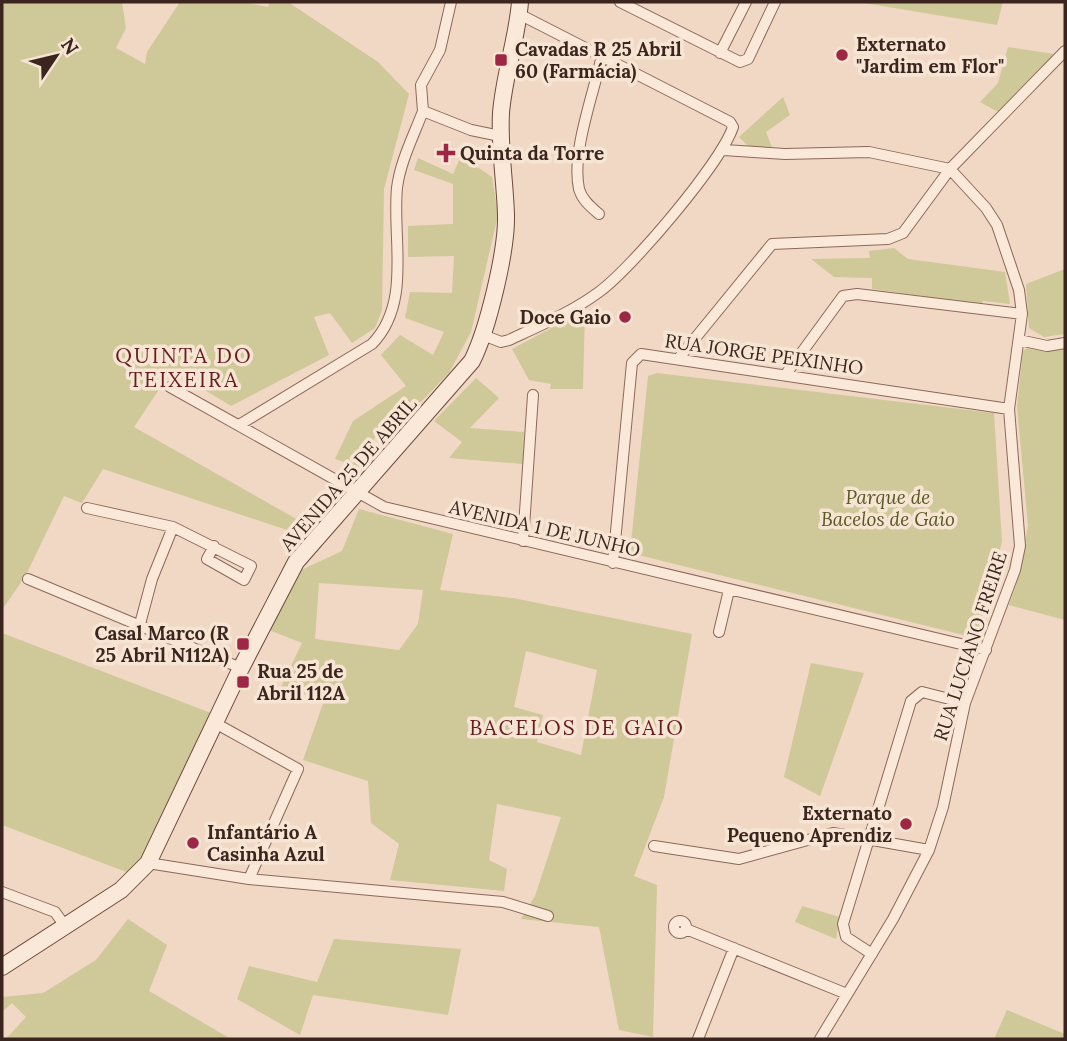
<svg xmlns="http://www.w3.org/2000/svg" width="1067" height="1041" font-family="Lora,serif">
  <style>
    .green { fill: #cfc898; fill-rule: evenodd }
    .lines { fill: none; stroke-linecap: round; stroke-linejoin: round }
    .minor-casing { stroke: #8c685a; stroke-width: 12 }
    .secondary-casing { stroke: #6d493d; stroke-width: 18 }
    .minor { stroke: #fae8d8; stroke-width: 10 }
    .secondary { stroke: #fae8d8; stroke-width: 16 }
    .poi-dot { fill: #9d2745; stroke: #f7e5d4; stroke-width: 2.5 }
    .labels { text-anchor: middle; dominant-baseline: central; stroke-width: 7; stroke-linejoin: round; paint-order: stroke }
    .poi-label { font-size: 19px; font-weight: bold; fill: #3b251e; stroke: #f7e5d4; text-anchor: start }
    .street-label { font-size: 19px; fill: #3b251e; stroke: #f7e5d4 }
    .park-label { font-size: 19px; font-style: italic; fill: #585824; stroke: #f7e5d4 }
    .neighbourhood-label { font-size: 21px; letter-spacing: 2px; fill: #691c1f; stroke: #f7e5d4 }
  </style>
  <rect width="100%" height="100%" fill="#f0d8c5"/>
  <path class="green" d="M 2,2 L 122,2 L 126,28 L 116,48 L 145,64 L 147,52 L 180,2 L 242,2 L 268,7 L 270,2 L 288,2 L 378,62 L 409,94 L 384,189 L 382,310 L 375,328 L 352,343 L 330,313 L 314,317 L 329,355 L 231,406 L 172,370 L 134,427 L 307,525 L 299,534 L 103,469 L 82,503 L 64,496 L 26,575 L 2,610 Z
    M 858,2 L 1003,2 L 997,25 Z
    M 1008,47 L 1054,54 L 998,112 L 980,102 L 998,83 Z
    M 783,97 L 790,115 L 766,132 L 772,147 L 750,148 L 739,137 Z
    M 461,156 L 492,177 L 498,215 L 471,332 L 449,373 L 384,440 L 375,437 L 361,468 L 335,459 L 353,421 L 406,386 L 381,355 L 400,335 L 433,355 L 444,332 L 405,318 L 410,292 L 452,293 L 454,256 L 408,257 L 408,226 L 453,224 L 453,184 L 414,170 L 418,158 L 453,174 Z
    M 894,248 L 908,259 L 1005,272 L 1010,304 L 983,301 L 981,305 L 872,289 L 872,278 L 834,277 L 811,259 L 870,258 L 869,251 Z
    M 1065,269 L 1065,334 L 1044,337 L 1029,328 L 1026,284 Z
    M 585,310 L 583,389 L 550,389 L 551,384 L 529,380 L 512,349 Z
    M 1028,348 L 1041,350 L 1065,348 L 1065,620 L 1009,605 L 1016,585 L 1028,526 L 1017,406 L 1023,351 Z
    M 657,373 L 994,413 L 1002,542 L 976,638 L 630,553 L 648,376 Z
    M 476,378 L 499,398 L 470,428 L 524,432 L 523,464 L 449,458 L 462,442 L 434,421 Z
    M 359,509 L 453,534 L 440,590 L 513,598 L 692,634 L 664,797 L 634,876 L 657,885 L 653,1037 L 619,1030 L 599,927 L 521,919 L 535,896 L 561,817 L 497,804 L 489,860 L 507,869 L 504,891 L 390,880 L 399,844 L 371,823 L 368,781 L 303,760 L 325,698 L 280,689 L 302,643 L 269,630 L 301,570 L 342,551 ZM 319,583 L 423,590 L 418,624 L 399,650 L 315,639 ZM 526,651 L 597,670 L 581,755 L 537,742 L 543,715 L 514,707 Z
    M 2,633 L 211,713 L 142,861 L 129,873 L 2,825 Z
    M 811,663 L 864,673 L 820,796 L 784,777 Z
    M 802,906 L 840,917 L 836,939 L 795,922 Z
    M 128,919 L 167,945 L 149,991 L 231,1039 L 6,1039 L 26,1017 L 12,1003 L 2,1012 L 2,997 L 43,993 L 96,960 Z
    M 334,939 L 461,949 L 448,1015 L 313,995 L 300,1035 L 237,999 L 249,966 L 317,982 Z
    M 1007,1010 L 1065,1034 L 1065,1039 L 994,1039 Z"/>
  <g class="lines">
    <defs>
      <path id="minor" d="M 620,2 L 740,62 L 748,59 L 775,2
        M 720,53 L 746,2
        M 423,111 L 421,85 L 440,50 L 451,2
        M 423,111 L 471,130 L 500,136
        M 724,150 L 785,154 L 869,152 L 950,169
        M 599,214 C 591,207 582,200 579,189 C 571,152 594,93 602,55
        M 483,335 L 501,342 L 509,340 C 539,326 572,312 599,292 C 631,269 721,163 733,127 L 730,122 L 519,14
        M 1019,340 L 1047,346 L 1065,343
        M 679,358 L 772,244 L 888,239 L 903,233 L 950,169 L 1065,51
        M 786,374 L 843,296 L 857,294 L 1022,314
        M 170,387 L 384,507 L 986,650
        M 239,425 L 372,344 C 412,303 392,239 397,188 C 400,162 414,135 423,111
        M 87,508 L 173,527 L 251,566 L 244,580 L 207,559 L 214,546
        M 523,541 L 533,395
        M 613,563 L 632,363 L 641,354 L 1009,409
        M 28,579 L 241,668
        M 140,624 L 152,579 L 173,527
        M 719,632 L 729,590
        M 215,723 L 298,769 L 249,879
        M 654,846 L 739,859 L 833,833 L 929,850
        M 148,863 L 249,879 L 503,902 L 548,916
        M 2,892 L 55,912 L 65,926
        M674 927a6 6 0 1 1 12 0a6 6 0 1 1-12 0Z
        M 686,929 L 847,994
        M 872,954 L 846,937 L 843,924 L 911,701 L 922,692 L 965,703
        M 698,1039 L 734,948
        M 820,1039 L 893,919 L 929,850 L 943,807 L 965,703 L 1015,570 L 1020,546 L 1009,409 L 1022,314 L 1019,290 L 997,225 L 986,208 L 950,169"/>
      <path id="secondary" d="M 2,967 L 121,890 L 148,863 L 241,668 L 296,562 L 472,361 C 488,329 507,250 506,215 C 505,180 499,148 501,113 C 504,75 517,39 520,2"/>
    </defs>
    <use href="#minor" class="minor-casing"/>
    <use href="#secondary" class="secondary-casing"/>
    <use href="#minor" class="minor"/>
    <use href="#secondary" class="secondary"/>
  </g>
  <g class="poi-dot">
    <circle cx="842" cy="55" r="7"/>
    <rect x="494" y="53" width="14" height="14" rx="3.5"/>
    <path d="M442.5 142.5h7v7h7v7h-7v7h-7v-7h-7v-7h7z"/>
    <circle cx="625" cy="317" r="7"/>
    <rect x="236" y="637" width="14" height="14" rx="3.5"/>
    <rect x="236" y="675" width="14" height="14" rx="3.5"/>
    <circle cx="906" cy="824" r="7"/>
    <circle cx="193" cy="843" r="7"/>
  </g>
  <g class="labels">
    <g class="poi-label">
      <text x="856" y="44">Externato<tspan x="856" dy="22">"Jardim em Flor"</tspan></text>
      <text x="515" y="49">Cavadas R 25 Abril<tspan x="515" dy="22">60 (Farmácia)</tspan></text>
      <text x="460" y="153">Quinta da Torre</text>
      <text x="611" y="317" text-anchor="end">Doce Gaio</text>
      <text x="229" y="633" text-anchor="end">Casal Marco (R<tspan x="229" dy="22">25 Abril N112A)</tspan></text>
      <text x="257" y="671">Rua 25 de<tspan x="257" dy="22">Abril 112A</tspan></text>
      <text x="892" y="813" text-anchor="end">Externato<tspan x="892" dy="22">Pequeno Aprendiz</tspan></text>
      <text x="207" y="832">Infantário A<tspan x="207" dy="22">Casinha Azul</tspan></text>
    </g>
    <g class="street-label">
      <text transform="translate(764 354) rotate(8)">RUA JORGE PEIXINHO</text>
      <text transform="translate(348 474) rotate(-49)">AVENIDA 25 DE ABRIL</text>
      <text transform="translate(545 528) rotate(13)">AVENIDA 1 DE JUNHO</text>
      <text transform="translate(970 646) rotate(-72)">RUA LUCIANO FREIRE</text>
    </g>
    <g class="park-label">
      <text x="888" y="497">Parque de<tspan x="888" dy="22">Bacelos de Gaio</tspan></text>
    </g>
    <g class="neighbourhood-label">
      <text x="184" y="355">QUINTA DO<tspan x="184" dy="24">TEIXEIRA</tspan></text>
      <text x="577" y="727">BACELOS DE GAIO</text>
    </g>
  </g>
  <rect width="1067" height="1041" fill="none" stroke="#3b251e" stroke-width="7"/>
  <g transform="translate(56 56) rotate(55)" stroke="#f7e5d4" stroke-width="5" paint-order="stroke">
  <path d="M0-5L12 26L0 18L-12 26Z" fill="#3b251e"/>
  <text y="-10" font-size="19" font-weight="bold" text-anchor="middle" fill="#3b251e">N</text>
  </g>
</svg>
